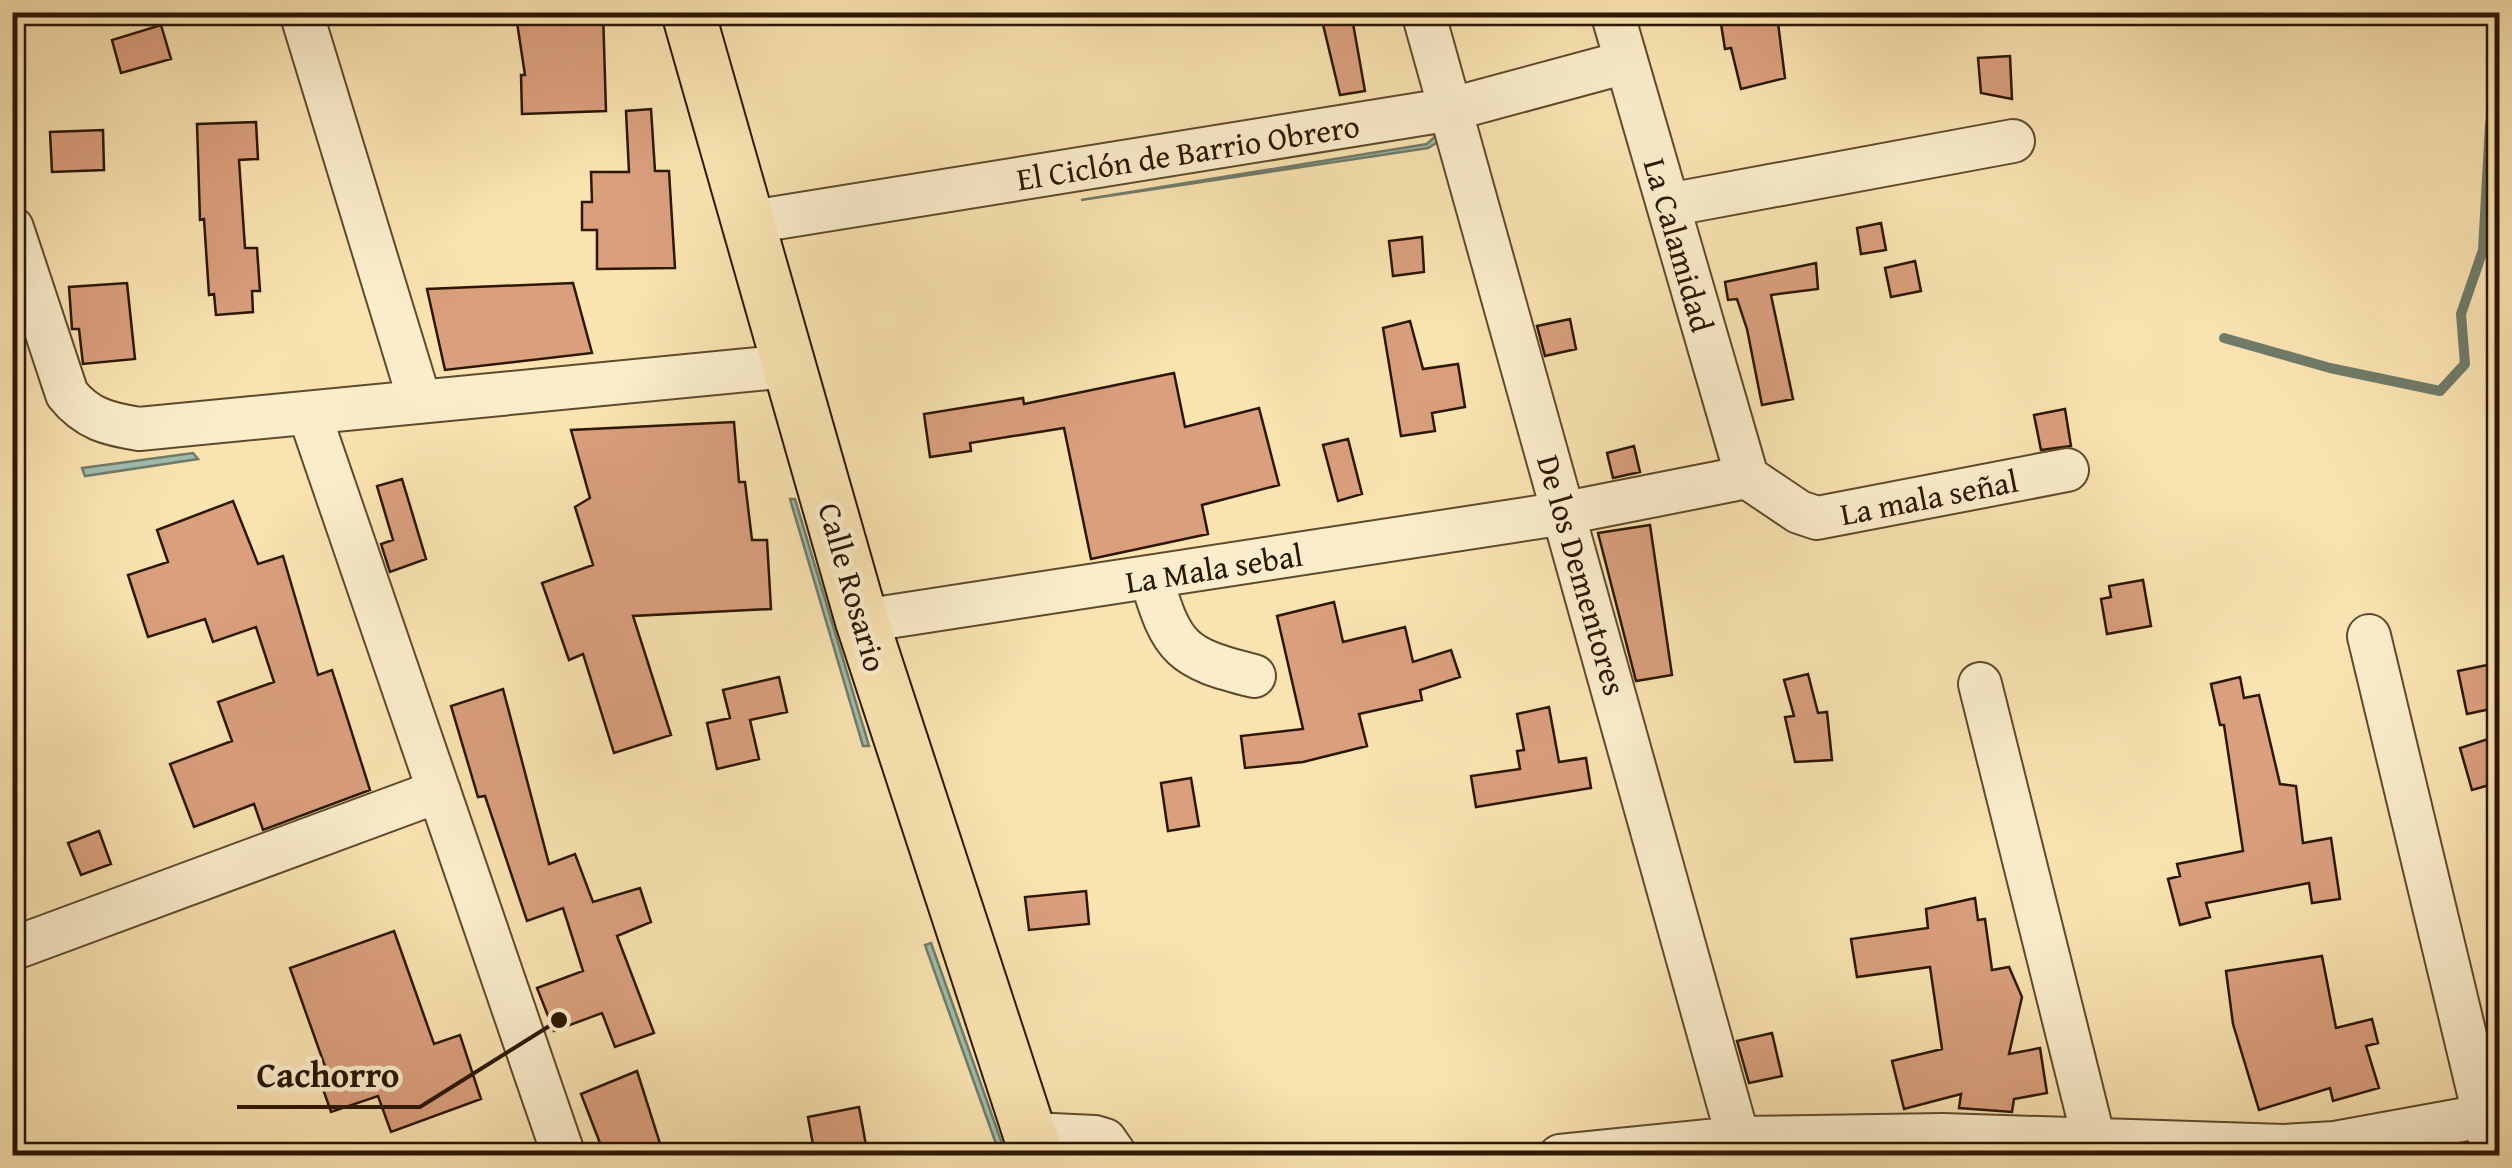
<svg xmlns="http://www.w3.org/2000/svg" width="2512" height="1168" font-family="'Gentium Book Plus',serif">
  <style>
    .water { fill: #9ebeaf; stroke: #707b69; stroke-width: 2.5 }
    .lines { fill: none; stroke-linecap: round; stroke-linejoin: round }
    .stream { stroke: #707b69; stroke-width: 10 }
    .building { fill: #da9f7d; stroke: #2b1700; stroke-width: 2.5 }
    .minor-casing { stroke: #5e4a2c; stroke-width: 46 }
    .major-casing { stroke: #2b1700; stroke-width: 56 }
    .minor { stroke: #fbedcc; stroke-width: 42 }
    .major { stroke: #f9e3b1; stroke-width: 52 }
    .labels { text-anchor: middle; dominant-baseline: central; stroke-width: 9; stroke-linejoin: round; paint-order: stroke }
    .street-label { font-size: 32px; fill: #2b1700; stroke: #fbedcc }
    .leader { fill: none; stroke: #2b1700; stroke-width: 4 }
    .callout-dot { fill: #2b1700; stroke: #fbedcc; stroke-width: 4 }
    .callout-label { font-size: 35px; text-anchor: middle; font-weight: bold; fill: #2b1700; stroke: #fbedcc; stroke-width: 9; stroke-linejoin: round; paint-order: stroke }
  </style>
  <rect width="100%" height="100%" fill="#f9e3b1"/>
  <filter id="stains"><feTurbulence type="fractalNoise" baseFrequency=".002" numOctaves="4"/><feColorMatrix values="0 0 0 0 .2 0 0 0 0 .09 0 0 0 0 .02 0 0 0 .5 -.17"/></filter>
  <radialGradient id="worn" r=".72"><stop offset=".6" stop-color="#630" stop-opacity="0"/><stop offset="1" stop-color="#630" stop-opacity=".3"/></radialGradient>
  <path class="water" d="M 1442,130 L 1438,142 L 1428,148 L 1081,200 L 1427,144 Z
    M 193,453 L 198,459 L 85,476 L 82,468 Z
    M 790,499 L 795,499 L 869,746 L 863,746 Z
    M 931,943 L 1006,1155 L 1000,1155 L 925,945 Z"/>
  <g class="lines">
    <path class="stream" d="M 2224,338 L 2330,368 L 2440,391 L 2465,364 L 2461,314 L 2483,250 L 2490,124 L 2500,65"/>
  </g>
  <path class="building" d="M 539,12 L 603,12 L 606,111 L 522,114 L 521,75 L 525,75 L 516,16 Z
    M 1320,12 L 1351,12 L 1365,91 L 1340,95 Z
    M 1777,15 L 1785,78 L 1741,89 L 1731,48 L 1725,49 L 1721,24 Z
    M 161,25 L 171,59 L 121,73 L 112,40 Z
    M 2010,56 L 2012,99 L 1981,93 L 1978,58 Z
    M 651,109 L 655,171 L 669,171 L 675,268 L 597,269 L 597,230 L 582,230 L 582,202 L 592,202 L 591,172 L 629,172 L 626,111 Z
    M 256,122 L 258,159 L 239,160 L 245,248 L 257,248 L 260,291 L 252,291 L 253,312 L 216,315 L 214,294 L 209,295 L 204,219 L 200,220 L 197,124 Z
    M 103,130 L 104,170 L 52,172 L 50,132 Z
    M 1881,223 L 1886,250 L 1861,254 L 1857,228 Z
    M 1422,237 L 1424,272 L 1393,276 L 1389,241 Z
    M 1915,261 L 1921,291 L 1891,297 L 1885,268 Z
    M 1816,263 L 1818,289 L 1771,295 L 1793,399 L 1762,405 L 1747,329 L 1737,299 L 1728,300 L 1725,282 Z
    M 127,283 L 135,359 L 83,364 L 79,329 L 72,329 L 69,287 Z
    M 573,283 L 592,353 L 445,370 L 427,289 Z
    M 1570,319 L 1576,349 L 1545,356 L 1537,326 Z
    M 1410,321 L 1423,369 L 1458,364 L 1465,407 L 1432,413 L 1435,431 L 1401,436 L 1383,328 Z
    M 1174,373 L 1185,427 L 1259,408 L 1279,485 L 1202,505 L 1208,534 L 1091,559 L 1064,428 L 970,443 L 971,451 L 930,457 L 924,414 L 1023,398 L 1024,404 Z
    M 2065,409 L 2071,446 L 2041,450 L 2034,415 Z
    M 734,422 L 739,482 L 745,482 L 752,540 L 767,540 L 771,609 L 633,616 L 671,735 L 614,753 L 583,654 L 569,660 L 542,583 L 593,565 L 575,507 L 590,498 L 571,430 Z
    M 1348,439 L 1362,494 L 1338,501 L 1323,445 Z
    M 1634,446 L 1640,472 L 1613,478 L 1607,453 Z
    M 402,479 L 426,559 L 390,572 L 381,544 L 393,540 L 377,486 Z
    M 233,501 L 258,564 L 283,556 L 318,675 L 332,670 L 370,790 L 263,830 L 254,804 L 194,827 L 170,764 L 232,741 L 218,702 L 274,682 L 256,627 L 213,642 L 205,619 L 148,637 L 128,575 L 168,562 L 157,530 Z
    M 1650,525 L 1672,675 L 1636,681 L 1598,533 Z
    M 2143,580 L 2151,626 L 2107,634 L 2101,599 L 2111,597 L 2109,586 Z
    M 1334,602 L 1343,642 L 1405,627 L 1413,662 L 1451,650 L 1460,677 L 1420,690 L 1422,700 L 1359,714 L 1367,746 L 1303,762 L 1245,768 L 1241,736 L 1303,729 L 1277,616 Z
    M 2492,664 L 2500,707 L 2467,714 L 2458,671 Z
    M 1808,674 L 1818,713 L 1827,712 L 1832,760 L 1795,762 L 1785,717 L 1794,716 L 1784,680 Z
    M 779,677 L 787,712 L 750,720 L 759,759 L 717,769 L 707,723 L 730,718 L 723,690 Z
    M 2240,677 L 2244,698 L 2259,695 L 2280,784 L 2296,786 L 2303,843 L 2331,838 L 2340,899 L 2312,903 L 2309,883 L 2206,903 L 2210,917 L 2180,925 L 2168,879 L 2180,876 L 2177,864 L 2243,851 L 2224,725 L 2220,725 L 2211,684 Z
    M 503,689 L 549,864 L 575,854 L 593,902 L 640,888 L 651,922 L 617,936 L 654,1033 L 615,1047 L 602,1013 L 554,1031 L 537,988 L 583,971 L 563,908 L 527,921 L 485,796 L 478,797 L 451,706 Z
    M 1549,707 L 1559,762 L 1586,758 L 1591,788 L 1476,807 L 1471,776 L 1520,769 L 1517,751 L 1524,750 L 1517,714 Z
    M 2491,738 L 2500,782 L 2472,790 L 2460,748 Z
    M 1191,778 L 1199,826 L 1168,831 L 1161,783 Z
    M 99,831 L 111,864 L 81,875 L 68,843 Z
    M 1086,891 L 1089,924 L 1029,930 L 1025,897 Z
    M 1975,898 L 1978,920 L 1985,919 L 1992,970 L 2009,967 L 2022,997 L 2009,1054 L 2040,1048 L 2047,1093 L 2014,1099 L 2012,1112 L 1959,1108 L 1961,1094 L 1904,1109 L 1892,1061 L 1942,1049 L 1930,967 L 1857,977 L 1851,939 L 1928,928 L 1926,909 Z
    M 394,931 L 434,1044 L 460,1035 L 481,1099 L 391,1132 L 378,1096 L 331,1112 L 323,1089 L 332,1086 L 290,968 Z
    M 2322,956 L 2336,1028 L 2372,1019 L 2378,1043 L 2366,1046 L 2379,1088 L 2333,1101 L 2330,1088 L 2259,1110 L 2233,1024 L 2226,971 Z
    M 1772,1033 L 1782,1076 L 1749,1083 L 1737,1041 Z
    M 637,1071 L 664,1156 L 605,1156 L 581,1094 Z
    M 859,1107 L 868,1156 L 815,1156 L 808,1117 Z"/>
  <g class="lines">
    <defs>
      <path id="minor" d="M 301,12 L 420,402
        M 1423,12 L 1738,1138
        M 1612,12 L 1747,477
        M 1668,205 L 2013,141
        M 745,223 L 1452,109 L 1626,62
        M 12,228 L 67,394 C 87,419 108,424 139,429 L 789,366
        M 309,413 L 564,1156
        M 1151,577 C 1172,650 1182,658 1254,676
        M 862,621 L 1565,513 L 1747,477 L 1799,512 L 1817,518 L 2067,470
        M 2369,636 L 2494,1156
        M 1980,684 L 2093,1136
        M 12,949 L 439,791
        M 1030,1134 L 1095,1137 L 1105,1140 L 1116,1156
        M 1560,1156 L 1738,1138 L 1943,1135 L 2284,1146 L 2335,1143 L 2500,1113"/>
      <path id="major" d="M 688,12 L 862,621 L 1037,1156"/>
    </defs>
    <use href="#minor" class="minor-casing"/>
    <use href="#major" class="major-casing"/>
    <use href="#minor" class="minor"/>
    <use href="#major" class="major"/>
  </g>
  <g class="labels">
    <g class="street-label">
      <text transform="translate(1188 152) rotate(-9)">El Ciclón de Barrio Obrero</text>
      <text transform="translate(1679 245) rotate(74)">La Calamidad</text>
      <text transform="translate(1929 497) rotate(-11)">La mala señal</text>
      <text transform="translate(1214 568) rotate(-9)">La Mala sebal</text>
      <text transform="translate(1582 575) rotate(74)">De los Dementores</text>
      <text transform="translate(853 587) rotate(74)">Calle Rosario</text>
    </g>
  </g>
  <path class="leader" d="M559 1020L420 1107H237"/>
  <circle class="callout-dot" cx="559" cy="1020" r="10"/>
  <g class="callout-label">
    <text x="328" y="1087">Cachorro</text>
  </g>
  <rect width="2512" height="1168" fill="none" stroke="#f9e3b1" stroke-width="50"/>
  <rect x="15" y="15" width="2482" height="1138" fill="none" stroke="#2b1700" stroke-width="5"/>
  <rect x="25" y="25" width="2462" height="1118" fill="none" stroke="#2b1700" stroke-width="2.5"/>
  <rect width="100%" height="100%" filter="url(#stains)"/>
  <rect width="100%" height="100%" fill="url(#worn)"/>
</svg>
